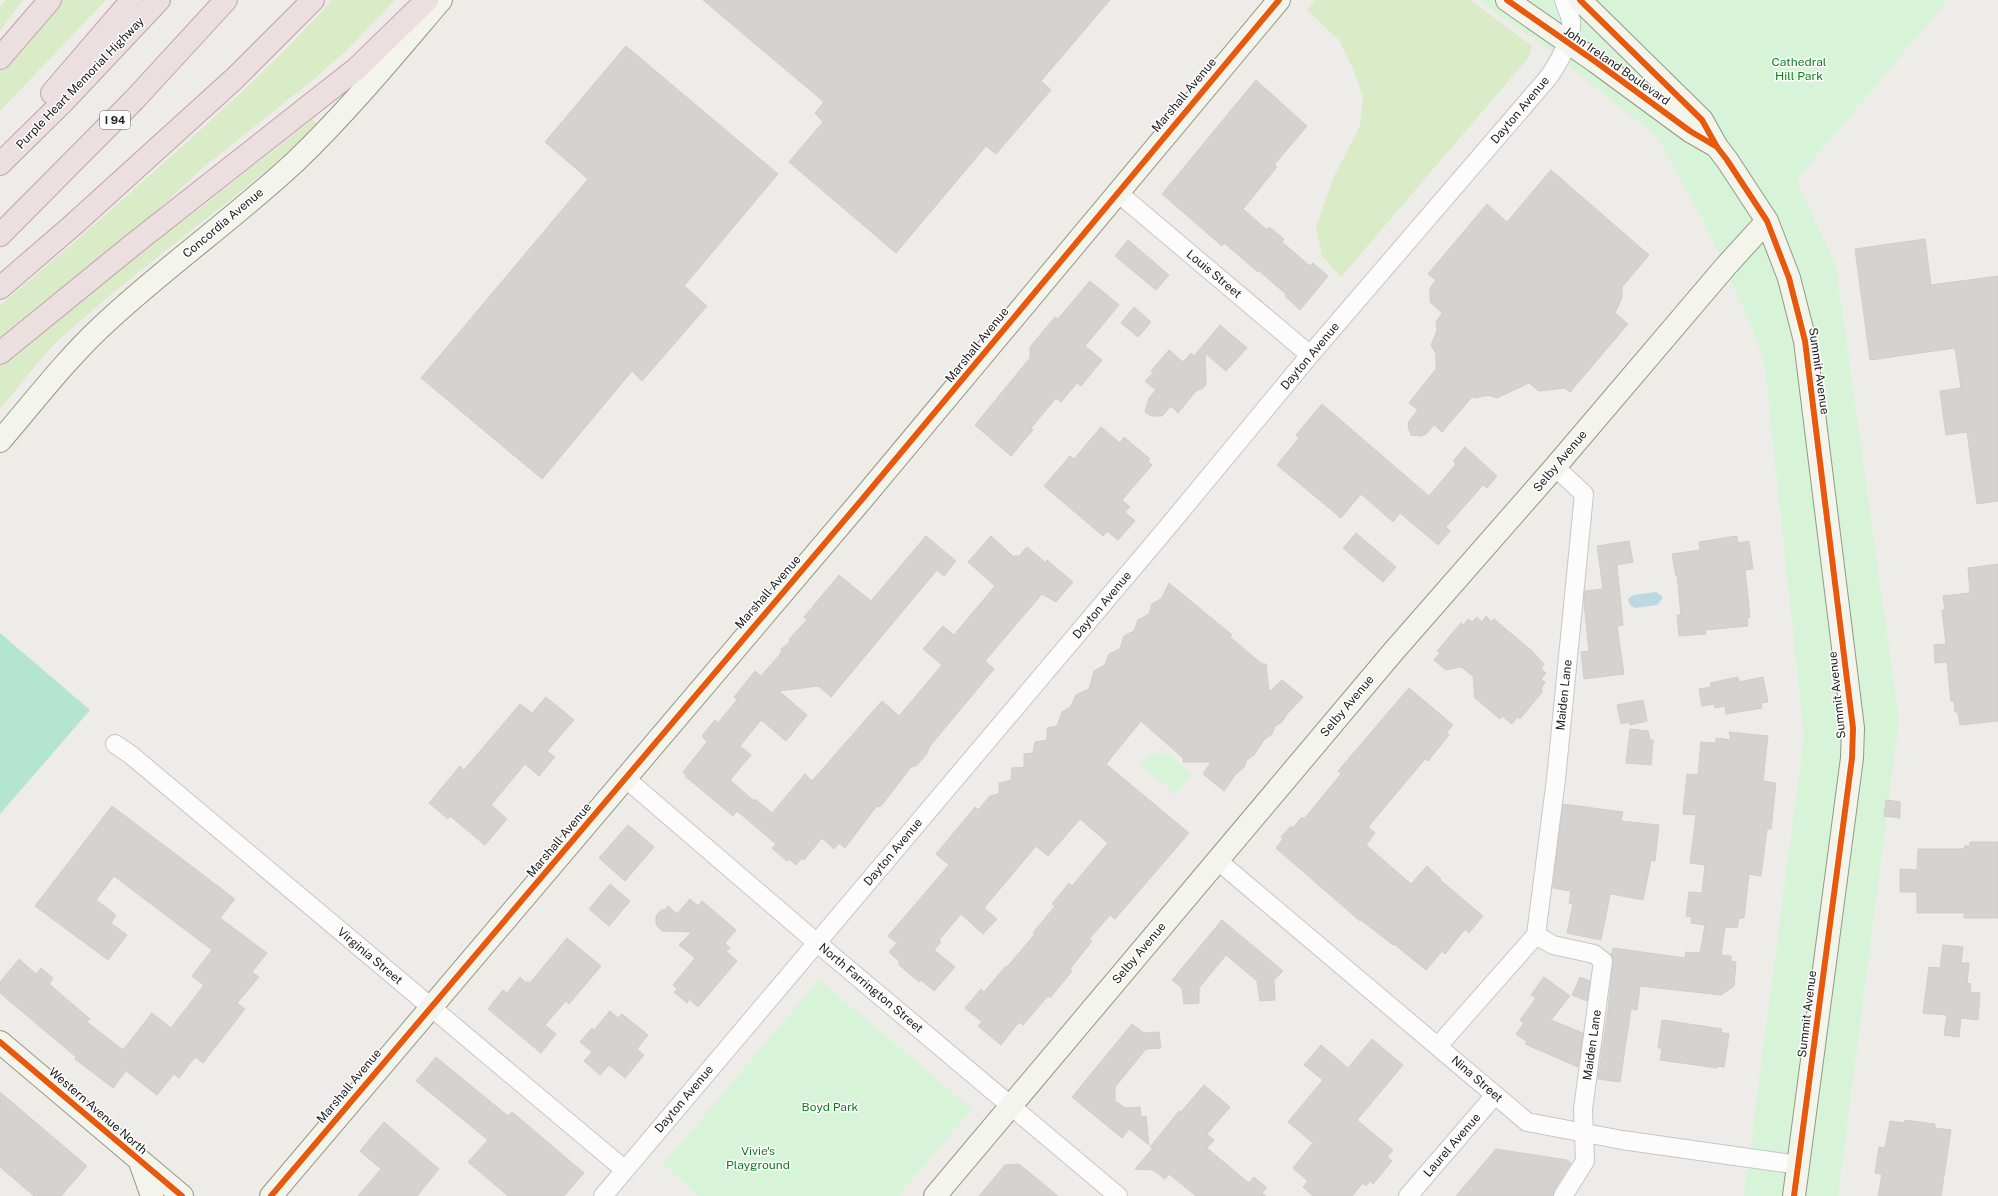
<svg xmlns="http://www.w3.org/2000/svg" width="1998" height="1196" font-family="'Public Sans',sans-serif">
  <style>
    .grass { fill: #daebc7 }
    .park { fill: #d7f4d8 }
    .pitch { fill: #b4e5d1 }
    .water { fill: #bcd8e1 }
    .building { fill: #d5d2cf; stroke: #d1cec9 }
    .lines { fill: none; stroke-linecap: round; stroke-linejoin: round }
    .street-casing { stroke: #c7c6c4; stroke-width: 20 }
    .secondary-casing { stroke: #959880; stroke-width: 24 }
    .highway-casing { stroke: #c3a0a9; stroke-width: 24 }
    .street { stroke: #fcfcfc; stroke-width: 18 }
    .secondary { stroke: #f3f4eb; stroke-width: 22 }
    .highway { stroke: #ebdfe0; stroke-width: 22 }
    .cycleway-casing { stroke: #fff; stroke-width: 8 }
    .cycleway { stroke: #e8590c; stroke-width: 6 }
    .labels { text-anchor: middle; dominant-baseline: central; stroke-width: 3; stroke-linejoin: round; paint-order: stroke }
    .shield { fill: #fff; stroke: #636363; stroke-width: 1 }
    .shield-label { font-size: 11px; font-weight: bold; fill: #202020 }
    .park-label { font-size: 12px; fill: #0c7f19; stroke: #fff }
    .street-label { font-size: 12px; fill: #202020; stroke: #fff }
  </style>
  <rect width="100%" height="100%" fill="#eeece8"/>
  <path class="grass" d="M 6,0 L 23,0 L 0,31 L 0,7 Z
    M 63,0 L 106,0 L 0,111 L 0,71 Z
    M 332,0 L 395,0 L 345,52 L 309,83 L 204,167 L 151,216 L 118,243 L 0,337 L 0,305 C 57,258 112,209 167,160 C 224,109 281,57 332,0 Z
    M 1316,0 L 1470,0 L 1532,46 L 1529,57 L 1341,277 L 1322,256 L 1316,227 L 1334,176 L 1360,126 L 1363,97 L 1353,69 L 1339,40 L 1307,10 Z
    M 313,119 L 318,125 C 236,201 143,263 61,338 C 40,357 19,387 0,409 L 0,363 L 155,240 L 198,210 Z"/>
  <path class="park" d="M 1480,0 L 1948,0 L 1796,180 L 1836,266 L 1899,720 L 1838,1196 L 1744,1196 L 1804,736 L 1764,359 L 1753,329 L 1704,222 L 1657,137 L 1539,42 L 1498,15 Z
    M 1168,753 L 1192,774 L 1175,794 L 1141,765 L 1150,754 Z
    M 819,980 L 972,1109 L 898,1196 L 700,1196 L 663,1164 Z"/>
  <path class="pitch" d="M 0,633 L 90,710 L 0,814 Z"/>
  <path class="water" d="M 1656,592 L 1661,595 L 1663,598 L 1657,605 L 1635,608 L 1630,605 L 1628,599 L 1633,595 Z"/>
  <path class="building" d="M 703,0 L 1110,0 L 1041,81 L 1051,90 L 996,154 L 986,146 L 896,253 L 789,162 L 823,122 L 815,113 L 824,102 Z
    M 626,46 L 778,174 L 684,286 L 707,306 L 642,381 L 632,371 L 542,479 L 421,378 L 588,179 L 545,142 Z
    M 1256,80 L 1307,126 L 1274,165 L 1277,167 L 1243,209 L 1267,230 L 1269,227 L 1284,239 L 1282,242 L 1310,266 L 1313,263 L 1328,276 L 1300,310 L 1285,296 L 1286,294 L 1259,271 L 1258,272 L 1224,243 L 1222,246 L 1162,194 Z
    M 1551,170 L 1649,255 L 1622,287 L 1622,298 L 1615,313 L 1628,324 L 1570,392 L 1565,388 L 1539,391 L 1529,383 L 1497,398 L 1488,395 L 1476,398 L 1472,397 L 1442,432 L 1434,425 L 1426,434 L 1421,436 L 1411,435 L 1408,427 L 1409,421 L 1418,410 L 1409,403 L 1436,369 L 1436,354 L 1431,345 L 1437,331 L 1436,322 L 1442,313 L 1430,302 L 1430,288 L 1436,280 L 1428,274 L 1487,204 L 1507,222 Z
    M 1925,239 L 1931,285 L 1998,276 L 1998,501 L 1977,504 L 1967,432 L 1946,435 L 1940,391 L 1961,388 L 1955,348 L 1870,360 L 1855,249 Z
    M 1128,240 L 1169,275 L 1156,290 L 1115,256 Z
    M 1090,281 L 1119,305 L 1085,346 L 1102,360 L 1081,386 L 1077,383 L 1061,402 L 1056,398 L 1031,428 L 1033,430 L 1011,456 L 975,425 L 1030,358 L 1030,347 L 1055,317 L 1058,319 Z
    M 1134,307 L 1151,322 L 1138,337 L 1121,323 Z
    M 1220,325 L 1247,348 L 1226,371 L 1205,353 L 1206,384 L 1203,388 L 1196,391 L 1178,413 L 1171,406 L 1162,416 L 1151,416 L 1145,412 L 1149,398 L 1156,390 L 1145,381 L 1153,373 L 1151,371 L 1169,350 L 1183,362 L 1191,353 L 1194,356 Z
    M 1322,404 L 1429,496 L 1456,464 L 1453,461 L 1465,447 L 1497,476 L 1487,488 L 1483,485 L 1446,527 L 1450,531 L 1438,545 L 1400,513 L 1393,522 L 1361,494 L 1341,518 L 1277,465 L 1299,438 L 1296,435 Z
    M 1101,427 L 1120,443 L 1124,437 L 1150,459 L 1148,462 L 1152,465 L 1122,500 L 1130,507 L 1125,512 L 1135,521 L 1118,540 L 1107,531 L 1103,536 L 1044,486 L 1070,456 L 1074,459 Z
    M 1356,533 L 1396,567 L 1383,582 L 1343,548 Z
    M 926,536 L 956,561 L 944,576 L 937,570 L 831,697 L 818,686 L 779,691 L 807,715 L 786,741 L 761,720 L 740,746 L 751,755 L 730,780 L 754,801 L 755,799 L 772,813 L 805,774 L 812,781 L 882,701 L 899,716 L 942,665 L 923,649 L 943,626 L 954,635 L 995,586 L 968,562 L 991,536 L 1014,557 L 1016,555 L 1018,557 L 1027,547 L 1046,563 L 1047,560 L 1073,582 L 1056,602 L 1042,594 L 985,661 L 994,669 L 930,746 L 926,755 L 916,766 L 911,767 L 881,806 L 876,807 L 845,848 L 839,843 L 834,849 L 822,838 L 804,860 L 802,858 L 796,865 L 789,859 L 787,861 L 772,848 L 776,844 L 737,811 L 733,816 L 685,776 L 687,775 L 683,772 L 707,742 L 702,736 L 715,720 L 718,723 L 737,700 L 734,697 L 755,671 L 761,676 L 781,653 L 781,649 L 789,643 L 790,638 L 807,620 L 804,617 L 839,575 L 871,601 Z
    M 1737,536 L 1738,543 L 1749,541 L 1753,569 L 1745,570 L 1750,617 L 1747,618 L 1748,626 L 1705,630 L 1706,634 L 1679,636 L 1677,615 L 1681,615 L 1677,575 L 1676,576 L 1672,554 L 1700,550 L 1699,542 Z
    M 1629,541 L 1633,562 L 1617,565 L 1623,625 L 1617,626 L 1624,674 L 1584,679 L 1581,652 L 1589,651 L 1584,603 L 1585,591 L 1603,589 L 1597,546 Z
    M 1998,564 L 1998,721 L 1960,725 L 1958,712 L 1955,712 L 1954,701 L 1951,701 L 1947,662 L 1935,663 L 1934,645 L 1946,644 L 1942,610 L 1945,610 L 1943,596 L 1970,593 L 1968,568 Z
    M 1169,583 L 1232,635 L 1230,637 L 1262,664 L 1266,664 L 1269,692 L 1282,680 L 1303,697 L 1287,714 L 1282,722 L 1275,726 L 1272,734 L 1264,740 L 1254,755 L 1247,760 L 1244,767 L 1236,774 L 1224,791 L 1203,774 L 1211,762 L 1183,762 L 1183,758 L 1141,721 L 1106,764 L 1189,833 L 1115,919 L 1110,915 L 1089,939 L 1092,941 L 1070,969 L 1072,971 L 1050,998 L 1048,996 L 1023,1025 L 1019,1022 L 1001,1045 L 978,1026 L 982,1022 L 965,1008 L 981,989 L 984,992 L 1006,966 L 1007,967 L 1035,934 L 1033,933 L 1055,906 L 1052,904 L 1069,883 L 1072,886 L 1108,843 L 1080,819 L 1048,856 L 1036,846 L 984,908 L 997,919 L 983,934 L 961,914 L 939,940 L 941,942 L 934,950 L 955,967 L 934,991 L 921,980 L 919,982 L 898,964 L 900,962 L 889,952 L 897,943 L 888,936 L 949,865 L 936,854 L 975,807 L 978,810 L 990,796 L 999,794 L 999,783 L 1011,780 L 1012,768 L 1024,767 L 1024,754 L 1033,753 L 1035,742 L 1047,740 L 1047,728 L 1057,726 L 1062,712 L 1071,706 L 1076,695 L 1089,689 L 1094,671 L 1105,665 L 1109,654 L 1120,649 L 1124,636 L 1134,631 L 1138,620 L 1149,614 L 1152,604 L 1162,598 Z
    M 1486,616 L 1492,622 L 1494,619 L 1532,651 L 1544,664 L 1541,669 L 1546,673 L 1541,679 L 1545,682 L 1541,689 L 1543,691 L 1520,719 L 1517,717 L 1512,724 L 1502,716 L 1500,719 L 1475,698 L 1473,676 L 1461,667 L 1446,670 L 1434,660 L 1440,653 L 1437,651 L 1461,623 L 1464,625 L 1468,619 L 1472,622 L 1477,617 L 1482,622 Z
    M 1738,677 L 1739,682 L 1763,677 L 1768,702 L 1761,703 L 1762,708 L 1726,714 L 1725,706 L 1715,708 L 1714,704 L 1702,706 L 1699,689 L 1711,687 L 1710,683 Z
    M 1409,688 L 1453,725 L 1446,733 L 1449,735 L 1428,761 L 1425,759 L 1368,827 L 1375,833 L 1366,845 L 1411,884 L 1427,866 L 1441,879 L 1440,880 L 1483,916 L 1469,933 L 1465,929 L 1445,954 L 1442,951 L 1426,970 L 1394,944 L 1393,945 L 1361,920 L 1360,921 L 1276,848 L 1283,839 L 1281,837 L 1291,826 L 1293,828 L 1302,817 L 1304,819 L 1341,774 L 1338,771 Z
    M 546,697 L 574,720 L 547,751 L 555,757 L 539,776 L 525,764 L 491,805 L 507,819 L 485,845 L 450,816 L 448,819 L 429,803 L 460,766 L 464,770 L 520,704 L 532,713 Z
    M 1643,700 L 1647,721 L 1630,725 L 1630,722 L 1621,724 L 1617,705 Z
    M 1630,729 L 1648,731 L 1650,740 L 1653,740 L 1651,765 L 1626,763 Z
    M 1729,732 L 1768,736 L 1763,781 L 1776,783 L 1771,829 L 1767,829 L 1761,876 L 1749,874 L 1744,918 L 1739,918 L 1737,928 L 1725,927 L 1721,955 L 1731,956 L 1731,961 L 1736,962 L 1734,986 L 1721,995 L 1640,986 L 1637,1010 L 1631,1009 L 1620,1082 L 1598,1079 L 1608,1010 L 1613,962 L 1611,955 L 1613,948 L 1685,958 L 1686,952 L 1700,953 L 1705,925 L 1691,923 L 1692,917 L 1686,916 L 1689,892 L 1702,893 L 1705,865 L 1690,863 L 1696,815 L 1683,814 L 1687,774 L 1698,775 L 1701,742 L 1716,743 L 1716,738 L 1731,740 Z
    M 1886,800 L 1900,802 L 1900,818 L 1884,816 Z
    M 1563,804 L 1623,812 L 1621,821 L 1659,825 L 1655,861 L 1651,860 L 1643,900 L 1612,894 L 1610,895 L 1601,940 L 1567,933 L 1573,904 L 1569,903 L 1571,891 L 1553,888 Z
    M 112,806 L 235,899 L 220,918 L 267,953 L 252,972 L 259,977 L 237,1003 L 245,1009 L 203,1063 L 195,1057 L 179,1078 L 174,1074 L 157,1095 L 126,1071 L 113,1088 L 75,1059 L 76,1057 L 0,993 L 0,982 L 19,959 L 36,974 L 41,968 L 53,978 L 49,984 L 90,1019 L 87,1022 L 123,1050 L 152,1013 L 171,1028 L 204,985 L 192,976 L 212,950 L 114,876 L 96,900 L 116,915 L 111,923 L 127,935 L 108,960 L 35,906 Z
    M 628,825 L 654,847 L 625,881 L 599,858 Z
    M 1970,842 L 1998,842 L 1998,918 L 1964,918 L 1964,913 L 1917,913 L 1917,892 L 1900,892 L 1900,869 L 1917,870 L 1918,849 L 1964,849 L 1965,846 L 1970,846 Z
    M 610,884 L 630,901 L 609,926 L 589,909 Z
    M 690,899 L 698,906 L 702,901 L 736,930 L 725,943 L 730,948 L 726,951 L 737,961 L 698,1007 L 689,999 L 687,1003 L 674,992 L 677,989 L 673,985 L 695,958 L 679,945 L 692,932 L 662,931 L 656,925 L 656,916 L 661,910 L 665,910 L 668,906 L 677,914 Z
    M 1222,920 L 1283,971 L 1274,980 L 1275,1000 L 1260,1001 L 1257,981 L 1226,955 L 1199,988 L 1199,1003 L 1184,1004 L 1182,988 L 1172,980 Z
    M 567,938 L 601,966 L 569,1004 L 566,1001 L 545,1025 L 556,1034 L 541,1053 L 488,1009 L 503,990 L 507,993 L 520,977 L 526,983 L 528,981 L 530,983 Z
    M 1943,945 L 1963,947 L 1961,963 L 1969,963 L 1967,983 L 1971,984 L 1970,992 L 1980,993 L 1978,1020 L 1961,1018 L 1959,1037 L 1944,1035 L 1947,1015 L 1923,1013 L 1929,967 L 1940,968 Z
    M 1544,977 L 1570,996 L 1551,1020 L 1583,1033 L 1578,1067 L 1525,1044 L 1527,1042 L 1516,1034 L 1524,1023 L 1520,1020 L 1536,998 L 1531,995 Z
    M 1580,977 L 1590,981 L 1587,1001 L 1572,995 Z
    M 610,1011 L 618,1018 L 622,1014 L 648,1035 L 637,1049 L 644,1055 L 625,1078 L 609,1065 L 600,1075 L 584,1061 L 592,1052 L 580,1042 L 592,1028 L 594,1030 Z
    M 1662,1020 L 1722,1029 L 1721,1032 L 1729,1034 L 1724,1067 L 1717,1066 L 1717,1068 L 1660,1060 L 1662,1048 L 1658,1048 Z
    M 1132,1024 L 1144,1033 L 1159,1032 L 1161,1048 L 1146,1049 L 1115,1087 L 1115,1101 L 1125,1108 L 1140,1107 L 1141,1117 L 1146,1116 L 1149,1145 L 1129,1129 L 1122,1138 L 1072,1097 Z
    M 1372,1039 L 1403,1065 L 1357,1120 L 1393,1150 L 1387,1157 L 1392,1161 L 1373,1184 L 1370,1181 L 1366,1186 L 1363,1183 L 1352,1196 L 1313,1196 L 1303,1187 L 1308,1181 L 1293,1168 L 1313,1143 L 1288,1122 L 1323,1080 L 1304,1065 L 1321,1045 L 1348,1068 Z
    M 436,1057 L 508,1116 L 512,1112 L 584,1173 L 564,1196 L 508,1196 L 468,1162 L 488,1140 L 416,1081 Z
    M 1204,1085 L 1230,1107 L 1207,1134 L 1214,1140 L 1207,1148 L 1249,1183 L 1254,1177 L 1267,1188 L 1262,1193 L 1266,1196 L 1196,1196 L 1169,1174 L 1165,1179 L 1153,1170 L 1135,1169 L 1153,1148 L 1150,1147 L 1179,1111 L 1181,1112 Z
    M 0,1092 L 87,1166 L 61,1196 L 34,1196 L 0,1167 Z
    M 1905,1120 L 1935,1124 L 1935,1128 L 1951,1130 L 1941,1196 L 1878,1196 L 1882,1174 L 1875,1173 L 1879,1147 L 1885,1148 L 1890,1121 L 1904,1123 Z
    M 384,1122 L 439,1169 L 417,1196 L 358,1196 L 381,1169 L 360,1151 Z
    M 1496,1149 L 1567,1160 L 1571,1163 L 1554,1190 L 1553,1196 L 1456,1196 Z
    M 1019,1164 L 1058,1196 L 979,1196 L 1005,1165 Z"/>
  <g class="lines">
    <defs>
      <path id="street" d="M 1117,192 L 1310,355
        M 115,744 L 131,755 L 625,1170
        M 625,778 L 816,942 L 1118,1196
        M 1217,860 L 1527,1122 L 1622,1140 L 1799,1165
        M 1536,935 L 1553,945 L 1594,954 L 1603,961 L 1583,1109 L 1585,1161 L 1563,1196
        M 1438,1046 L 1536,935 L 1556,779 L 1584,494 L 1555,467
        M 603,1196 L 1166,529 L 1310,355 L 1547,79 C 1557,66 1573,38 1571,21 C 1570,14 1566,7 1564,0
        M 1408,1196 L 1495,1095"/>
      <path id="secondary" d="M 1507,0 L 1596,62 L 1690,131 L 1716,146
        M 1580,0 L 1702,120 L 1717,147 L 1727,160 L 1767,221 L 1789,278 L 1805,341 L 1853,728 L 1852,758 L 1794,1196
        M 0,441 C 33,403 63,363 100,328 C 162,269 233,220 296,161 C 348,111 394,55 441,0
        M 0,1042 L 182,1196
        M 140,1162 L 152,1196
        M 271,1196 L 859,503 L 1279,0
        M 935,1196 L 1393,652 L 1555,467 L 1726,266 L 1767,221"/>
      <path id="highway" d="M 0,58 L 50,0
        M 52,93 L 132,0
        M 0,164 L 63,102 L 159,0
        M 0,235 L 135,99 L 226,0
        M 0,288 L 73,225 L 234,79 L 313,0
        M 0,353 L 135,243 L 356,69 L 427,0"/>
    </defs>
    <use href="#street" class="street-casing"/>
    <use href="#secondary" class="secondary-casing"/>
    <use href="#highway" class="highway-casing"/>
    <use href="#street" class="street"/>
    <use href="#secondary" class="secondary"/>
    <use href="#highway" class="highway"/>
    <defs>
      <path id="cycleway" d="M 1507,0 L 1596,62 L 1690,131 L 1717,147
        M 1580,0 L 1702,120 L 1717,147 L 1727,160 L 1767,221 L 1789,278 L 1805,341 L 1853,728 L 1852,758 L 1794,1196
        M 0,1042 L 182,1196
        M 271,1196 L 859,503 L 1279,0"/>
    </defs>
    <use href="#cycleway" class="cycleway-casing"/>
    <use href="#cycleway" class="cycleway"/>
  </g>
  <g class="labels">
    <rect class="shield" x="100" y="111" width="30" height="18" rx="3"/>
    <g class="shield-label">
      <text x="115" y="120">I 94</text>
    </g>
    <g class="park-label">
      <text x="1799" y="62">Cathedral<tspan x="1799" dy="14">Hill Park</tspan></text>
      <text x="830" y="1107">Boyd Park</text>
      <text x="758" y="1151">Vivie's<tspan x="758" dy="14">Playground</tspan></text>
    </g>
    <g class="street-label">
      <text transform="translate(1617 66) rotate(35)">John Ireland Boulevard</text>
      <text transform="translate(80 83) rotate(-46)">Purple Heart Memorial Highway</text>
      <text transform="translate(1184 95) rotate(-50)">Marshall Avenue</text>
      <text transform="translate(1520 110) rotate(-50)">Dayton Avenue</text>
      <text transform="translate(223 223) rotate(-40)">Concordia Avenue</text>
      <text transform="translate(1214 274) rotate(40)">Louis Street</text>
      <text transform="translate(977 345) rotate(-51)">Marshall Avenue</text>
      <text transform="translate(1310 356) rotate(-50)">Dayton Avenue</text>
      <text transform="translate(1819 371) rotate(82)">Summit Avenue</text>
      <text transform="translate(1560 461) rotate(-50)">Selby Avenue</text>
      <text transform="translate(768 592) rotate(-49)">Marshall Avenue</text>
      <text transform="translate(1102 605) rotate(-50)">Dayton Avenue</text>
      <text transform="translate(1564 695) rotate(-84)">Maiden Lane</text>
      <text transform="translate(1837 695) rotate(-96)">Summit Avenue</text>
      <text transform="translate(1347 706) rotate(-50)">Selby Avenue</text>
      <text transform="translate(559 840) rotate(-50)">Marshall Avenue</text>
      <text transform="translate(893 852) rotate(-50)">Dayton Avenue</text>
      <text transform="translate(1139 953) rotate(-50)">Selby Avenue</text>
      <text transform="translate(370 956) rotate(40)">Virginia Street</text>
      <text transform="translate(871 988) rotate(40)">North Farrington Street</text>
      <text transform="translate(1807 1014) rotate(-83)">Summit Avenue</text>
      <text transform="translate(1592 1045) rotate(-82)">Maiden Lane</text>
      <text transform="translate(1477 1079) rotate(41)">Nina Street</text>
      <text transform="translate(349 1086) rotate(-50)">Marshall Avenue</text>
      <text transform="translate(684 1099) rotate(-50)">Dayton Avenue</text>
      <text transform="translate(98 1111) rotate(41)">Western Avenue North</text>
      <text transform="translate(1452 1145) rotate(-49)">Laurel Avenue</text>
    </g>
  </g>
</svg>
